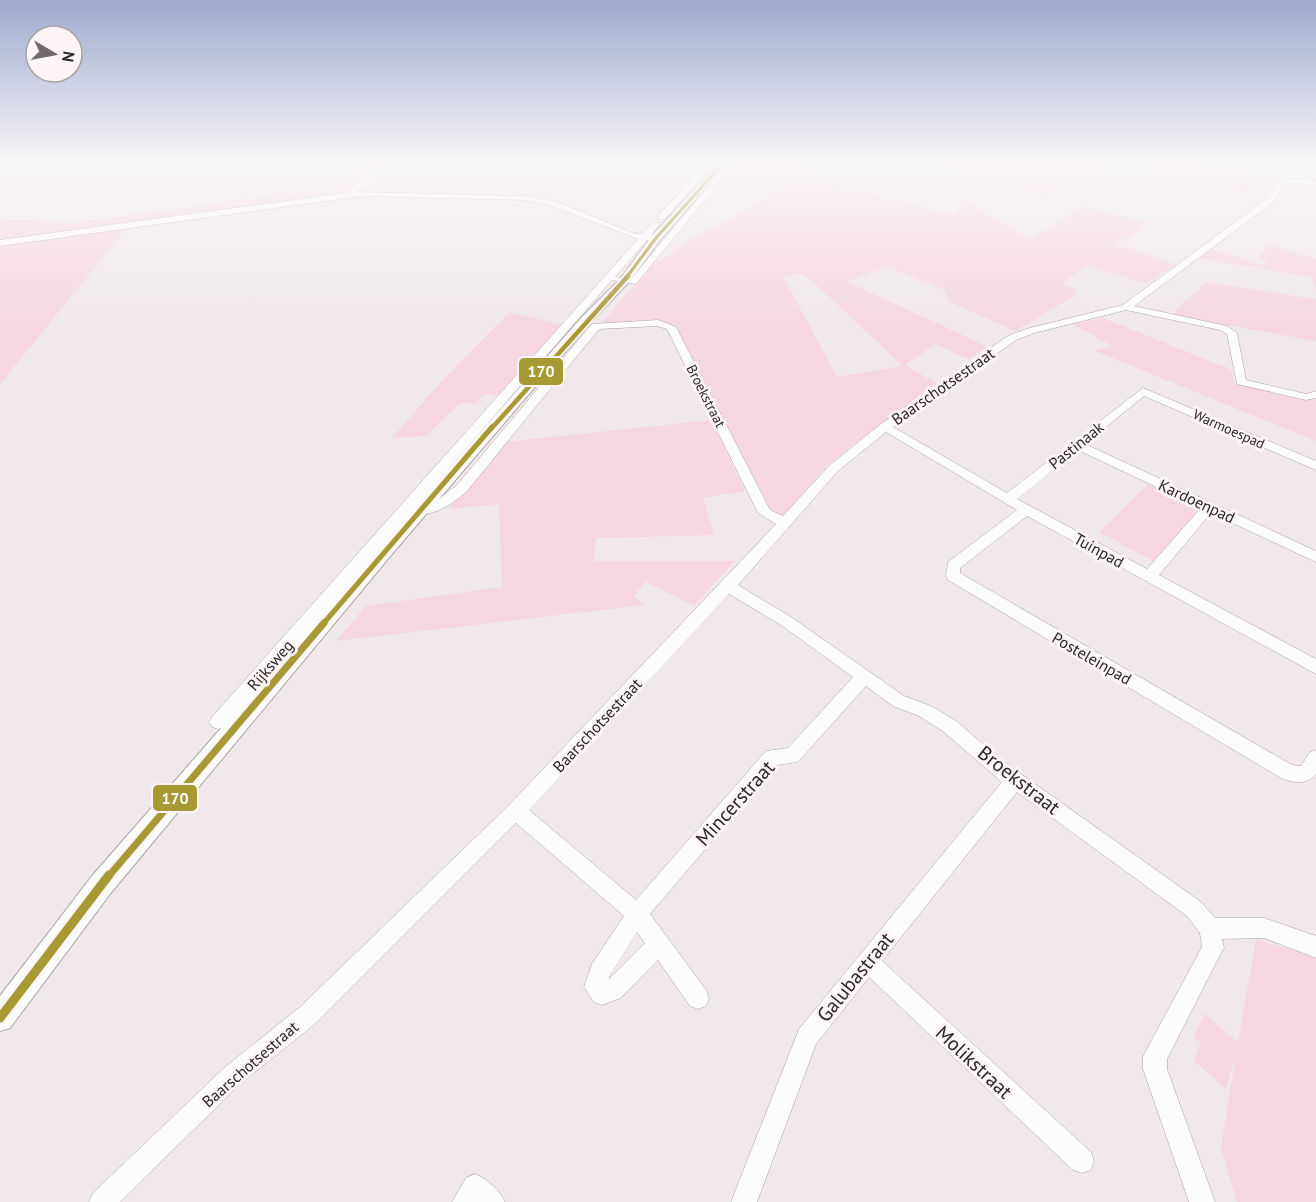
<svg xmlns="http://www.w3.org/2000/svg" width="1316" height="1202" font-family="'PT Sans',sans-serif">
  <style>
    .green { fill: #f6d7df; fill-rule: evenodd }
    .lines { fill: none; stroke-linecap: round; stroke-linejoin: round }
    .minor-casing { stroke: #aaa4a5; stroke-width: 1 }
    .major-casing { stroke: #aaa4a5; stroke-width: 2 }
    .minor { fill: #fdfcfc; fill-rule: evenodd }
    .major { fill: #fdfcfc; fill-rule: evenodd }
    .bus-1-far4-casing { stroke: #fdf4f6; stroke-width: 5 }
    .bus-1-far3-casing { stroke: #fdf4f6; stroke-width: 8 }
    .bus-1-far2-casing { stroke: #fdf4f6; stroke-width: 9 }
    .bus-1-far1-casing { stroke: #fdf4f6; stroke-width: 11 }
    .bus-1-casing { stroke: #fdf4f6; stroke-width: 14 }
    .bus-1-far4 { stroke: #a79934; stroke-width: 3 }
    .bus-1-far3 { stroke: #a79934; stroke-width: 4.5 }
    .bus-1-far2 { stroke: #a79934; stroke-width: 5 }
    .bus-1-far1 { stroke: #a79934; stroke-width: 7 }
    .bus-1 { stroke: #a79934; stroke-width: 9 }
    .labels { text-anchor: middle; dominant-baseline: central; stroke-width: 6; stroke-linejoin: round; paint-order: stroke }
    .far-street-label { font-size: 14px; fill: #2c2627; stroke: #fdf4f6 }
    .street-label { font-size: 16px; fill: #2c2627; stroke: #fdf4f6 }
    .near-street-label { font-size: 20px; fill: #2c2627; stroke: #fdf4f6 }
    .line-badge { stroke: #fdf4f6; stroke-width: 2 }
    .badge-label { font-size: 16px; text-anchor: middle; font-weight: bold; fill: #fff }
  </style>
  <rect width="100%" height="100%" fill="#f0e8ea"/>
  <path class="green" d="M 373,160 L 385,160 L 339,194 L 0,241 L 0,219 L 73,223 L 336,186 Z
    M 737,160 L 800,161 L 802,177 L 953,215 L 965,201 L 1030,239 L 1084,206 L 1148,223 L 1129,239 L 1121,238 L 1114,244 L 1175,264 L 1146,284 L 1086,265 L 1063,283 L 1077,292 L 1074,296 L 1015,331 L 950,302 L 945,291 L 887,266 L 848,282 L 988,347 L 968,359 L 935,344 L 905,365 L 936,383 L 828,464 L 783,517 L 767,511 L 757,498 L 674,326 L 654,321 L 601,324 L 655,260 L 659,261 L 695,237 L 783,190 L 728,171 ZM 800,273 L 811,280 L 903,366 L 837,377 L 785,280 L 778,279 Z
    M 959,160 L 1110,160 L 1046,196 L 951,166 Z
    M 1137,160 L 1165,160 L 1252,178 L 1244,194 Z
    M 127,228 L 0,384 L 0,246 Z
    M 1270,245 L 1316,259 L 1316,293 L 1311,277 L 1199,258 L 1211,249 L 1265,266 L 1267,261 L 1257,258 Z
    M 1206,282 L 1316,299 L 1316,341 L 1171,315 Z
    M 510,312 L 564,325 L 500,396 L 485,393 L 474,404 L 461,402 L 426,436 L 392,438 L 441,382 Z
    M 1103,318 L 1232,370 L 1234,384 L 1316,400 L 1316,441 L 1095,351 L 1112,346 L 1073,324 Z
    M 711,420 L 745,491 L 703,498 L 714,535 L 596,538 L 594,561 L 735,561 L 694,606 L 646,582 L 633,596 L 645,605 L 336,641 L 366,606 L 502,587 L 499,504 L 449,509 L 505,442 Z
    M 1148,484 L 1201,510 L 1153,561 L 1099,532 Z
    M 1256,940 L 1316,956 L 1316,1202 L 1237,1202 L 1221,1148 L 1236,1054 L 1226,1089 L 1194,1061 L 1201,1043 L 1194,1037 L 1204,1014 L 1238,1042 Z"/>
  <g class="lines">
    <defs>
      <path id="minor" d="M 387,160 L 395,160 L 356,192 L 525,196 L 557,202 L 635,234 L 642,234 L 652,223 L 658,223 L 659,225 L 651,235 L 659,236 L 659,240 L 647,240 L 615,277 L 631,279 L 730,160 L 738,160 L 636,284 L 612,280 L 417,505 L 435,502 L 457,485 L 592,324 L 658,320 L 676,327 L 770,510 L 783,516 L 830,465 L 881,424 L 1008,336 L 1026,329 L 1123,305 L 1265,200 L 1281,178 L 1316,181 L 1316,185 L 1286,182 L 1271,204 L 1134,306 L 1227,326 L 1237,333 L 1246,380 L 1306,394 L 1316,391 L 1316,398 L 1306,400 L 1237,384 L 1227,334 L 1220,330 L 1126,310 L 1034,333 L 1016,340 L 893,427 L 1007,493 L 1143,388 L 1316,461 L 1316,470 L 1144,396 L 1085,444 L 1316,551 L 1316,562 L 1211,513 L 1159,575 L 1316,659 L 1316,674 L 1027,516 L 960,568 L 960,573 L 1292,765 L 1301,766 L 1310,752 L 1316,750 L 1316,775 C 1305,785 1294,783 1281,778 L 948,580 L 946,576 L 948,562 L 1017,510 L 886,432 L 838,471 L 738,585 L 791,617 L 904,696 L 931,706 L 956,721 L 1000,759 L 1201,902 L 1215,918 L 1264,918 L 1316,936 L 1316,958 L 1264,938 L 1222,939 L 1224,948 L 1220,955 L 1167,1059 L 1167,1069 L 1215,1202 L 1189,1202 L 1143,1069 L 1143,1057 L 1147,1049 L 1202,947 L 1200,933 L 1187,916 L 1017,792 L 882,961 L 1091,1152 L 1094,1161 L 1091,1170 L 1082,1173 L 1073,1170 L 869,977 L 816,1044 L 757,1202 L 731,1202 L 799,1029 L 1002,782 L 944,732 L 919,716 L 893,706 L 866,686 L 798,762 L 777,765 L 650,914 L 706,990 L 709,998 L 706,1006 L 698,1009 L 690,1006 L 658,960 L 621,998 L 602,1005 L 594,1002 L 584,987 L 592,964 L 624,916 L 516,823 L 316,1023 L 240,1084 L 120,1202 L 89,1202 L 93,1193 L 224,1068 L 300,1007 L 509,805 L 776,524 L 758,513 L 667,329 L 657,326 L 599,329 L 467,491 C 450,506 433,518 410,513 L 224,727 L 218,729 L 212,727 L 209,722 L 212,717 L 638,239 L 552,206 L 525,200 L 363,196 L 0,246 L 0,240 L 345,193 ZM 1078,450 L 1201,508 L 1147,569 L 1017,499 ZM 729,594 L 781,625 L 853,677 L 788,748 L 766,751 L 636,900 L 529,810 ZM 637,932 L 645,943 L 609,979 L 609,977 Z
        M 709,160 L 717,160 L 665,219 L 659,219 L 659,215 Z
        M 475,1174 C 488,1180 499,1189 505,1202 L 452,1202 L 466,1178 Z"/>
      <path id="major" d="M 721,160 L 730,160 L 660,240 L 628,283 L 589,324 L 392,554 L 110,894 L 10,1028 L 0,1031 L 0,996 L 92,876 L 380,546 L 581,318 L 620,279 L 652,236 Z"/>
    </defs>
    <use href="#minor" class="minor-casing"/>
    <use href="#major" class="major-casing"/>
    <use href="#minor" class="minor"/>
    <use href="#major" class="major"/>
    <defs>
      <path id="bus-1-far4" d="M 626,278 L 656,238 L 726,160"/>
      <path id="bus-1-far3" d="M 491,429 L 628,276"/>
      <path id="bus-1-far2" d="M 323,624 L 492,427"/>
      <path id="bus-1-far1" d="M 108,877 L 324,623"/>
      <path id="bus-1" d="M 0,1018 L 109,875"/>
    </defs>
    <use href="#bus-1-far4" class="bus-1-far4-casing"/>
    <use href="#bus-1-far3" class="bus-1-far3-casing"/>
    <use href="#bus-1-far2" class="bus-1-far2-casing"/>
    <use href="#bus-1-far1" class="bus-1-far1-casing"/>
    <use href="#bus-1" class="bus-1-casing"/>
    <use href="#bus-1-far4" class="bus-1-far4"/>
    <use href="#bus-1-far3" class="bus-1-far3"/>
    <use href="#bus-1-far2" class="bus-1-far2"/>
    <use href="#bus-1-far1" class="bus-1-far1"/>
    <use href="#bus-1" class="bus-1"/>
  </g>
  <linearGradient id="sky" x2="0" y2="1"><stop stop-color="#9da9ce"/><stop offset="0.49" stop-color="#f8f5f6"/><stop offset="1" stop-color="#f8f5f6" stop-opacity="0"/></linearGradient>
  <rect width="1316" height="328" fill="url(#sky)"/>
  <g class="labels">
    <g class="far-street-label">
      <text transform="translate(706 396) rotate(63)">Broekstraat</text>
      <text transform="translate(1229 429) rotate(24)">Warmoespad</text>
    </g>
    <g class="street-label">
      <text transform="translate(943 386) rotate(-35)">Baarschotsestraat</text>
      <text transform="translate(1076 445) rotate(-39)">Pastinaak</text>
      <text transform="translate(1197 501) rotate(25)">Kardoenpad</text>
      <text transform="translate(1099 550) rotate(29)">Tuinpad</text>
      <text transform="translate(1092 658) rotate(30)">Posteleinpad</text>
      <text transform="translate(270 665) rotate(-49)">Rijksweg</text>
      <text transform="translate(597 725) rotate(-47)">Baarschotsestraat</text>
      <text transform="translate(250 1064) rotate(-41)">Baarschotsestraat</text>
    </g>
    <g class="near-street-label">
      <text transform="translate(1019 780) rotate(38)">Broekstraat</text>
      <text transform="translate(735 803) rotate(-48)">Mincerstraat</text>
      <text transform="translate(855 977) rotate(-51)">Galubastraat</text>
      <text transform="translate(974 1062) rotate(43)">Molikstraat</text>
    </g>
  </g>
  <g class="line-badge">
    <rect x="518" y="357" width="46" height="29" rx="6" fill="#a79934"/>
    <rect x="152" y="784" width="46" height="28" rx="6" fill="#a79934"/>
  </g>
  <g class="badge-label">
    <text x="541" y="377">170</text>
    <text x="175" y="804">170</text>
  </g>
  <g transform="translate(54 54) rotate(100)"><circle r="28" fill="#fdf4f6" stroke="#a9a2a3" stroke-width="1.5"/>
  <path d="M0-4.5L10 22L0 15L-10 22Z" fill="#716a6b"/>
  <text y="-9" font-size="16" font-weight="bold" text-anchor="middle" fill="#2c2627">N</text>
  </g>
</svg>
